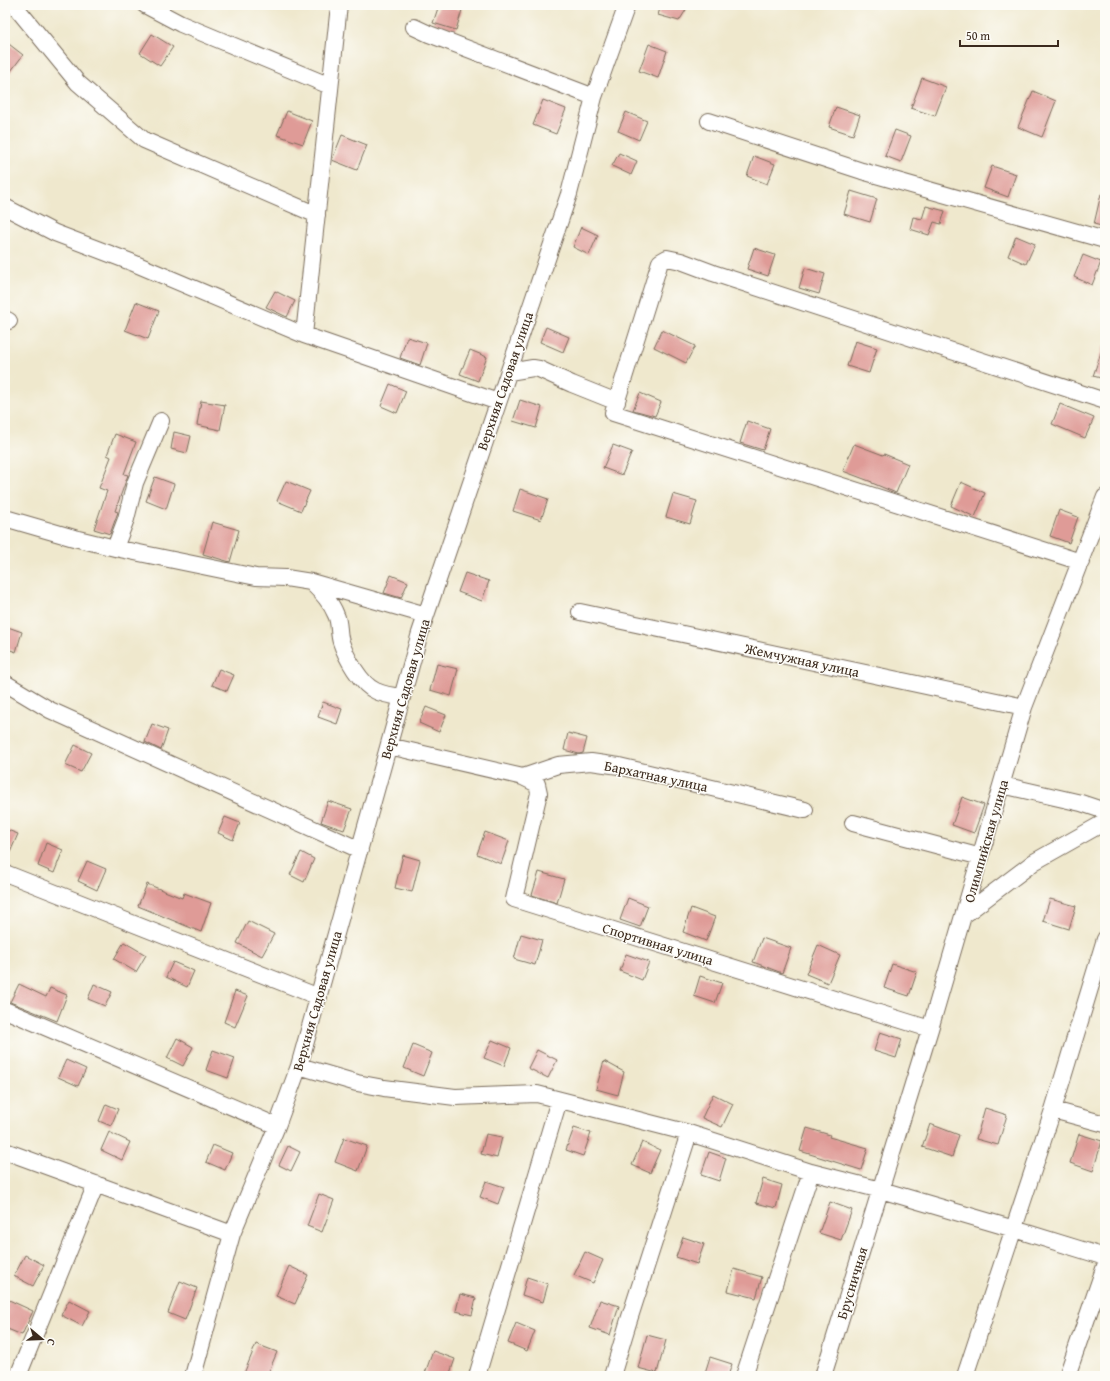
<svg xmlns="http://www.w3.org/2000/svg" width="1110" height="1381" font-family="'Gentium Book Plus',serif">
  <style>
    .building { fill: #df9b97 }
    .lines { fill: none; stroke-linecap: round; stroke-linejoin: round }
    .minor-casing { stroke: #7a6c5b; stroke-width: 18 }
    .minor { stroke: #fff; stroke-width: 16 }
    .labels { text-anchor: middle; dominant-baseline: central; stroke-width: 3; stroke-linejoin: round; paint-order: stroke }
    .street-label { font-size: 14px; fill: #3b2a1e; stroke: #fdfcf7 }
  </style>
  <rect width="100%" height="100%" fill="#fdfcf7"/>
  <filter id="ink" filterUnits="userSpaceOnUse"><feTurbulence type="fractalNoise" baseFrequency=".025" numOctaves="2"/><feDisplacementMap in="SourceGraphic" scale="8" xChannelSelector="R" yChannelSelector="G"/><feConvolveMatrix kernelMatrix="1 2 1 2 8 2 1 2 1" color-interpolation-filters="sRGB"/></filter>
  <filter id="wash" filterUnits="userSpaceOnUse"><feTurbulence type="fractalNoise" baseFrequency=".012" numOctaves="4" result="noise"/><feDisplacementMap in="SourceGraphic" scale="16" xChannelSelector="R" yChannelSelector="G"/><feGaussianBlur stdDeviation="0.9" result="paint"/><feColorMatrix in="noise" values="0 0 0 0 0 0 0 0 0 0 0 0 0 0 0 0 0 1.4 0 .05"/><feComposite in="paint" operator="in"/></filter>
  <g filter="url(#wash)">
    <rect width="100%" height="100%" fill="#efe8cd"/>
    <g id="blocks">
      <path class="building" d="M 439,5 L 444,5 L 462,10 L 456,30 L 433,23 Z
        M 661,5 L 689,5 L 679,21 L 658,15 Z
        M 152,34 L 173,47 L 160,66 L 140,53 Z
        M 5,41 L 23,55 L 5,79 Z
        M 649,44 L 667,51 L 658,78 L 639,71 Z
        M 922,78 L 946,87 L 935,116 L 911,108 Z
        M 1033,91 L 1056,101 L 1042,137 L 1018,127 Z
        M 543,100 L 566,109 L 556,134 L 533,125 Z
        M 836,107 L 860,115 L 853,135 L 829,127 Z
        M 287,111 L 312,121 L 303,144 L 277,135 Z
        M 626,112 L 647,121 L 639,140 L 618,131 Z
        M 895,130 L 911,136 L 901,162 L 885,156 Z
        M 342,135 L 367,145 L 357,170 L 332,160 Z
        M 619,153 L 637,161 L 631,175 L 612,166 Z
        M 754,156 L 775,164 L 767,184 L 747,176 Z
        M 992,166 L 1016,174 L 1008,197 L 984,188 Z
        M 851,191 L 877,199 L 870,222 L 844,214 Z
        M 1101,194 L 1105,194 L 1105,227 L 1094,224 Z
        M 926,206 L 945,211 L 941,224 L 934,222 L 929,235 L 910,229 L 913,217 L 922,219 Z
        M 581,227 L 598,235 L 589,255 L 573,247 Z
        M 1016,236 L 1035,244 L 1026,264 L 1008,256 Z
        M 754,248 L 775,255 L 768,276 L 747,269 Z
        M 1083,255 L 1101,262 L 1092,285 L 1074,277 Z
        M 805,268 L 825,274 L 819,294 L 799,288 Z
        M 275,291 L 295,301 L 287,317 L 266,307 Z
        M 136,302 L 159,311 L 148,339 L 125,330 Z
        M 546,327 L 569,337 L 563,352 L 540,342 Z
        M 662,330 L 695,346 L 686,363 L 654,347 Z
        M 407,337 L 427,343 L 420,365 L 400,358 Z
        M 855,341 L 877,348 L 869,373 L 847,366 Z
        M 1103,347 L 1105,347 L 1105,379 L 1093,376 Z
        M 470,350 L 487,357 L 478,381 L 460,374 Z
        M 390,384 L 406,391 L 397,413 L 381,406 Z
        M 640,393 L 661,402 L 655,416 L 633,410 Z
        M 520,400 L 542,407 L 536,428 L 513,421 Z
        M 201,401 L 225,405 L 220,430 L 197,425 Z
        M 1060,404 L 1094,418 L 1085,438 L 1052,424 Z
        M 747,421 L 770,429 L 763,450 L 740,443 Z
        M 174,432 L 191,436 L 187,453 L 171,449 Z
        M 115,434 L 136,442 L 124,474 L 128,475 L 115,511 L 118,512 L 110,534 L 94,529 L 107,491 L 99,488 L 111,457 L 107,455 Z
        M 854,444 L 883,455 L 884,454 L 908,464 L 896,493 L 872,483 L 872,482 L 843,471 Z
        M 613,445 L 632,452 L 622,475 L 603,468 Z
        M 155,477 L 174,484 L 166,509 L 146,501 Z
        M 286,481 L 310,491 L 301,511 L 277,501 Z
        M 961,482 L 985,493 L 975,517 L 951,506 Z
        M 520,489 L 548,499 L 541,520 L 513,511 Z
        M 673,494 L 697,501 L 690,524 L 666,517 Z
        M 1059,510 L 1078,517 L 1069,543 L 1050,536 Z
        M 212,522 L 239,530 L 230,562 L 203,554 Z
        M 465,573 L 489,581 L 482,601 L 458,592 Z
        M 391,575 L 408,582 L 401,598 L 384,593 Z
        M 5,626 L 22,632 L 16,652 L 5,648 Z
        M 437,664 L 458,669 L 451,696 L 430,690 Z
        M 219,669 L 234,675 L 227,691 L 212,685 Z
        M 323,702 L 342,709 L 337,724 L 318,717 Z
        M 426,707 L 446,715 L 439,732 L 419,723 Z
        M 152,724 L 168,730 L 161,750 L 145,742 Z
        M 568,733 L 587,738 L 583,753 L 579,754 L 564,750 Z
        M 75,745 L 91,753 L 81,772 L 65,765 Z
        M 962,797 L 984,805 L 974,833 L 952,825 Z
        M 328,801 L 352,809 L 344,830 L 321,822 Z
        M 225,817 L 240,823 L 233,840 L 218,833 Z
        M 5,829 L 18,834 L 5,864 Z
        M 485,832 L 509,841 L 501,864 L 477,854 Z
        M 46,843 L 63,850 L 54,873 L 38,866 Z
        M 301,852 L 314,859 L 304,882 L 290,875 Z
        M 403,855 L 420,860 L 412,892 L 395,888 Z
        M 87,861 L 106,869 L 97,890 L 78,881 Z
        M 539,872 L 564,879 L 557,903 L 532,895 Z
        M 147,884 L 182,898 L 184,893 L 211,903 L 201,932 L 138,906 Z
        M 628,898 L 648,906 L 640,927 L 620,920 Z
        M 1050,899 L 1076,906 L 1069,929 L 1043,921 Z
        M 691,908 L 715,917 L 706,941 L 683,932 Z
        M 248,921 L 274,934 L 262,956 L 237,943 Z
        M 521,934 L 542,940 L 535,965 L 514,959 Z
        M 762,938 L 791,948 L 782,973 L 753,962 Z
        M 124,942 L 146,955 L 136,972 L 114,959 Z
        M 818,945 L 840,955 L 828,983 L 806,974 Z
        M 626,954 L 649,962 L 642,980 L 620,971 Z
        M 173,962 L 194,971 L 187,987 L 166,977 Z
        M 892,964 L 917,972 L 909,996 L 884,988 Z
        M 700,976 L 722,983 L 715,1003 L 694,996 Z
        M 19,984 L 46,997 L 50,988 L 67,995 L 57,1021 L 10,1002 Z
        M 94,984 L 112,992 L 105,1006 L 88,999 Z
        M 235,991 L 248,996 L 235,1027 L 224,1022 Z
        M 880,1032 L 902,1039 L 896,1058 L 874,1051 Z
        M 177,1038 L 193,1047 L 183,1066 L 167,1058 Z
        M 492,1040 L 511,1048 L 504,1066 L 484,1058 Z
        M 413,1045 L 432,1053 L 423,1076 L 404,1068 Z
        M 213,1050 L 235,1058 L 228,1078 L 206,1070 Z
        M 537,1050 L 557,1060 L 548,1078 L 528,1068 Z
        M 66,1060 L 86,1069 L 78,1086 L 58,1077 Z
        M 604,1061 L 624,1072 L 618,1095 L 596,1089 Z
        M 713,1094 L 733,1104 L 722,1127 L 702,1118 Z
        M 106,1104 L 118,1109 L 111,1126 L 99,1121 Z
        M 985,1108 L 1007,1115 L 998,1145 L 976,1139 Z
        M 930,1124 L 959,1135 L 952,1157 L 922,1147 Z
        M 574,1128 L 591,1133 L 583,1156 L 566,1150 Z
        M 807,1128 L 830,1135 L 829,1137 L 868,1148 L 861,1170 L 800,1151 Z
        M 109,1132 L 130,1142 L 122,1160 L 101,1150 Z
        M 486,1134 L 502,1137 L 497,1158 L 481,1154 Z
        M 1079,1134 L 1102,1141 L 1093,1171 L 1070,1163 Z
        M 344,1138 L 367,1146 L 358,1171 L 335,1162 Z
        M 642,1142 L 660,1150 L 650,1173 L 632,1165 Z
        M 213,1145 L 232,1153 L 225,1170 L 206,1162 Z
        M 288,1146 L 300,1152 L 291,1171 L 279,1165 Z
        M 709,1152 L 726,1158 L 719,1181 L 701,1175 Z
        M 763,1179 L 782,1185 L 776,1208 L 756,1203 Z
        M 486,1181 L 504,1187 L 498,1204 L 480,1197 Z
        M 319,1194 L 334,1200 L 322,1232 L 307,1226 Z
        M 830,1202 L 852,1210 L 841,1240 L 819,1233 Z
        M 683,1237 L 704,1244 L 697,1264 L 676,1257 Z
        M 585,1252 L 603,1260 L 593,1283 L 574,1275 Z
        M 25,1255 L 44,1265 L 33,1286 L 14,1276 Z
        M 289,1266 L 308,1275 L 295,1304 L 276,1296 Z
        M 734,1269 L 762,1277 L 756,1298 L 728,1291 Z
        M 527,1277 L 548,1284 L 543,1302 L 522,1295 Z
        M 180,1281 L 197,1288 L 185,1320 L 168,1313 Z
        M 460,1294 L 476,1298 L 472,1315 L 456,1311 Z
        M 9,1300 L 33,1311 L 22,1335 L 5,1328 L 5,1309 Z
        M 69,1300 L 90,1311 L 82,1326 L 61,1315 Z
        M 600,1300 L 619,1306 L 610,1335 L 590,1328 Z
        M 516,1323 L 535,1331 L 527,1351 L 508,1343 Z
        M 647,1335 L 666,1340 L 657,1373 L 638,1368 Z
        M 256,1344 L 277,1352 L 267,1376 L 243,1376 Z
        M 433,1351 L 455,1359 L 449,1376 L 424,1376 Z
        M 710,1357 L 732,1364 L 728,1376 L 704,1376 Z"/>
    </g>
  </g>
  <g filter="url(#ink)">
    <use href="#blocks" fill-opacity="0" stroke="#7a6c5b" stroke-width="1"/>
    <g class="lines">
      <defs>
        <path id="minor" d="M 14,5 L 78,83 L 144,140 L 317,215
          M 145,5 L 181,24 L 330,86
          M 414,27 L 429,34 L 594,97
          M 709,121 L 862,171 L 1105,240
          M 5,207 L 55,233 L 131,262 L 304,335 L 498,402
          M 5,319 L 9,321
          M 304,335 L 339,5
          M 509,372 L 533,368 L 539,369 L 572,384 L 617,402
          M 161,421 L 135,483 L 126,519 L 115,548 L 256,577 L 286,578 L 311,582 L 426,615
          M 5,518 L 74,538 L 115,548
          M 1081,562 L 613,413 L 660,262 L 667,258 L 681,261 L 713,273 L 1105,401
          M 312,583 C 322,593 331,602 336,615 C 340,623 338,633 341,642 C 346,657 361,685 376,691 C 384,695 393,696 402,697
          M 580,612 L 1024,707
          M 5,683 L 50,710 L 360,850
          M 389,746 L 523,777 L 558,765 L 591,762 L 619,766 L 805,810
          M 523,777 L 537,784 L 539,793 L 514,899 L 930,1029
          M 1002,785 L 1081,803 L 1105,811
          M 853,823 L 981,857
          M 5,873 L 319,997
          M 964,915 L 1034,862 L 1105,822
          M 5,1010 L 277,1126
          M 299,1066 L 357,1083 L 384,1088 L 455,1097 L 537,1094 L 689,1133 L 811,1172 L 881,1190 L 1014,1229 L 1105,1257
          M 1053,1110 L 1105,1124
          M 5,1151 L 232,1234
          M 18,1376 L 96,1184
          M 193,1376 L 232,1234 L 277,1126 L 299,1066 L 420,633 L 569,194 L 594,97 L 627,5
          M 477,1376 L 559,1100
          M 612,1376 L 628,1323 L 689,1133
          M 744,1376 L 811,1172
          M 823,1376 L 930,1029 L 1024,707 L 1105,497
          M 965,1376 L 1053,1110 L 1105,939
          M 1067,1376 L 1105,1266"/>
      </defs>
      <use href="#minor" class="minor-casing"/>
      <use href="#minor" class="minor"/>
    </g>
  </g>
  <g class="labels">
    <g class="street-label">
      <text transform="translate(505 381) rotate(-71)">Верхняя Садовая улица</text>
      <text transform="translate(802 660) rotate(12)">Жемчужная улица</text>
      <text transform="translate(405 689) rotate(-74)">Верхняя Садовая улица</text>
      <text transform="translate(656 776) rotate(12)">Бархатная улица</text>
      <text transform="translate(986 841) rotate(-74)">Олимпийская улица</text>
      <text transform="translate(658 944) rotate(17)">Спортивная улица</text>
      <text transform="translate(317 1001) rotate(-74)">Верхняя Садовая улица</text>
      <text transform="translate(852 1283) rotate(-73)">Брусничная</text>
    </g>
  </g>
  <rect width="1110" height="1381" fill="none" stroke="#fdfcf7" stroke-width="20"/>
  <g transform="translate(42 1339) rotate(109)" stroke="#fdfcf7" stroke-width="3" paint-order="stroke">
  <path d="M0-3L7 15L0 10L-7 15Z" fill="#3b2a1e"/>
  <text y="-6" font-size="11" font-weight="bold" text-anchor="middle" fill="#3b2a1e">С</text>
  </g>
  <path d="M960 40v6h98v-6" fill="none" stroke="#3b2a1e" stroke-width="2"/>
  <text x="966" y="40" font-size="12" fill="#3b2a1e" stroke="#fdfcf7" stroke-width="3" paint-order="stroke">50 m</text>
</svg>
